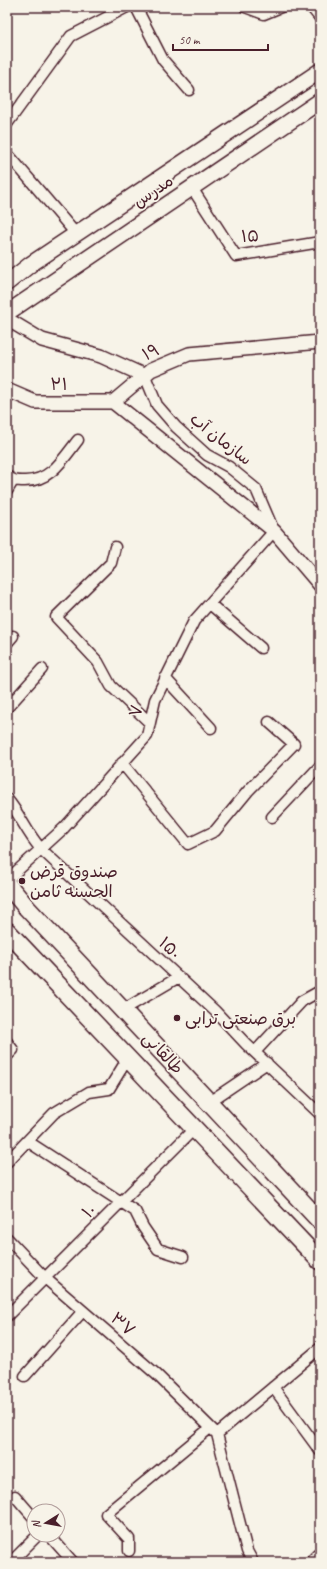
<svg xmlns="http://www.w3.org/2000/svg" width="327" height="1569" font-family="Caveat,'Playpen Sans Arabic',sans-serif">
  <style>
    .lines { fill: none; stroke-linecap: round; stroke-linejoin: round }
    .minor-casing { stroke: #4a1f2b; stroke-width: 13 }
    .tertiary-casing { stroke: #4a1f2b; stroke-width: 16 }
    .secondary-casing { stroke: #4a1f2b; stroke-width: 18 }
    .primary-casing { stroke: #4a1f2b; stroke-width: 20 }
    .minor { stroke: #f7f3e8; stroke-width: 10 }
    .tertiary { stroke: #f7f3e8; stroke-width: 13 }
    .secondary { stroke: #f7f3e8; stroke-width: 15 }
    .primary { stroke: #f7f3e8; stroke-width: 17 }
    .poi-dot { fill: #4a1f2b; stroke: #f7f3e8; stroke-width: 1.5 }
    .labels { text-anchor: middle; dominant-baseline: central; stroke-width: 3.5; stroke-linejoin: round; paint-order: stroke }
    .street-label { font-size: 17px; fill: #4a1f2b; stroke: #f7f3e8 }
    .poi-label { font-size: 17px; fill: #4a1f2b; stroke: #f7f3e8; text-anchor: start }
  </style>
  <rect width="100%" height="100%" fill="#f7f3e8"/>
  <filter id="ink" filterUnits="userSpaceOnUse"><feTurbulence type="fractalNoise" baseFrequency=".025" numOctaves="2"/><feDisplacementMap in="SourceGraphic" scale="8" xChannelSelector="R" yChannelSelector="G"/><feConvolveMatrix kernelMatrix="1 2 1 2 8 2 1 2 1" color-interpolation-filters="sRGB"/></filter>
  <g filter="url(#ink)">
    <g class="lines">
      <defs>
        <path id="minor" d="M 136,7 L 163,60 L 189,90
          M 245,7 L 264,14 L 281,7
          M 311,7 L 320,18
          M 7,124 L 71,36 L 127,7
          M 7,153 L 76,234
          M 192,188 L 236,256 L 320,242
          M 7,476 C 13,481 17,481 25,481 C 51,481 63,459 78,440
          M 7,491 L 13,481
          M 115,547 L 111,563 L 56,617 L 98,662 L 111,686 L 150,723
          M 210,604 L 261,648
          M 7,643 L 13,636
          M 165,678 L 211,728
          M 7,708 L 42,669
          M 122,763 L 188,844 L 215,831 L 248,791 L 294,744 L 269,722
          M 7,799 C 20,814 26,832 41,849 L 215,1011 L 246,1044 L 320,1114
          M 272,817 L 320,766
          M 7,880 L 64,828 L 147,736 L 155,700 L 194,621 L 274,531 L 256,489 L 229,467 L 207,455 L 176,427 L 157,405 L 145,376
          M 123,1010 L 179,977
          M 7,1042 L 13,1050 L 7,1056
          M 255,1052 L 302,1001 L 320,991
          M 209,1102 L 267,1063
          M 27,1141 L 135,1211 L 143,1227 L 158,1249 L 183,1257
          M 7,1162 L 54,1113 L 89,1092 L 109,1089 L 128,1058
          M 7,1238 L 45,1278 L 156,1374 L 217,1434
          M 7,1316 L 195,1128
          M 25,1376 L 83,1311
          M 273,1387 L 320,1451
          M 15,1496 L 34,1518
          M 49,1535 L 73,1562
          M 129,1551 L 129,1539 L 106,1514 L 210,1428
          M 11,1562 L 38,1535
          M 253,1562 L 247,1551 L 217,1434 L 320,1348"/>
        <path id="tertiary" d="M 7,319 L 42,340 L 101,356 L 145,376
          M 7,390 L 35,402 L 113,402
          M 113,402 L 274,531 L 320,585
          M 113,402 L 151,370 L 189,354 L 320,342"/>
        <path id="secondary" d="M 7,283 L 31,264 L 320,71
          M 7,313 L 320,101"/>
        <path id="primary" d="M 7,884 L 27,908 L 320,1221
          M 7,931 L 320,1261
          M 315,1562 L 320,1557"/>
      </defs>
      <use href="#minor" class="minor-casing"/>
      <use href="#tertiary" class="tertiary-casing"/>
      <use href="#secondary" class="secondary-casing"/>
      <use href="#primary" class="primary-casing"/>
      <use href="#minor" class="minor"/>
      <use href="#tertiary" class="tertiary"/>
      <use href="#secondary" class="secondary"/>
      <use href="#primary" class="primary"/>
    </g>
  </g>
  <g class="poi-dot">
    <circle cx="22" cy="881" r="4"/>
    <circle cx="177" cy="1018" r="4"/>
  </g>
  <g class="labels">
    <g class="street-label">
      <text transform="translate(153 191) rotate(-34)">مدرس</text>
      <text transform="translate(250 236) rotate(-4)">۱۵</text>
      <text transform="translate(151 352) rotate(-26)">۱۹</text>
      <text x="59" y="384">۲۱</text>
      <text transform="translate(221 439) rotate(38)">سازمان آب</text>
      <text transform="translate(136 711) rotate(-77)">۷</text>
      <text transform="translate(170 948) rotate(43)">۱۵۰</text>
      <text transform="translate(163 1053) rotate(47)">طالقانی</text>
      <text transform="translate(89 1211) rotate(-45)">۱۰</text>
      <text transform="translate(123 1324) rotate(41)">۳۷</text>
    </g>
    <g class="poi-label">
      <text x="30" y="871">صندوق قرض<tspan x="30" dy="20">الحسنه ثامن</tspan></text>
      <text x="185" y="1018">برق صنعتی ترابی</text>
    </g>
  </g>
  <rect width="327" height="1569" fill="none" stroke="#f7f3e8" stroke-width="24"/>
  <rect x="12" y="12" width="303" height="1545" fill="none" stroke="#4a1f2b" stroke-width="1.5" filter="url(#ink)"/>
  <g transform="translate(46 1523) rotate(259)"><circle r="19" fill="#f7f3e8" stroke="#b29e9c"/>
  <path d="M0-3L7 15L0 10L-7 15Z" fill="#4a1f2b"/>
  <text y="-6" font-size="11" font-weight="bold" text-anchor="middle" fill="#4a1f2b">N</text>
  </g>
  <path d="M173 44v6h95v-6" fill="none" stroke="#4a1f2b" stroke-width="2"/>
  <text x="179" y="44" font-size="12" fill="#4a1f2b" stroke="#f7f3e8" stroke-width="3" paint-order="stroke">50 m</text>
</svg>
